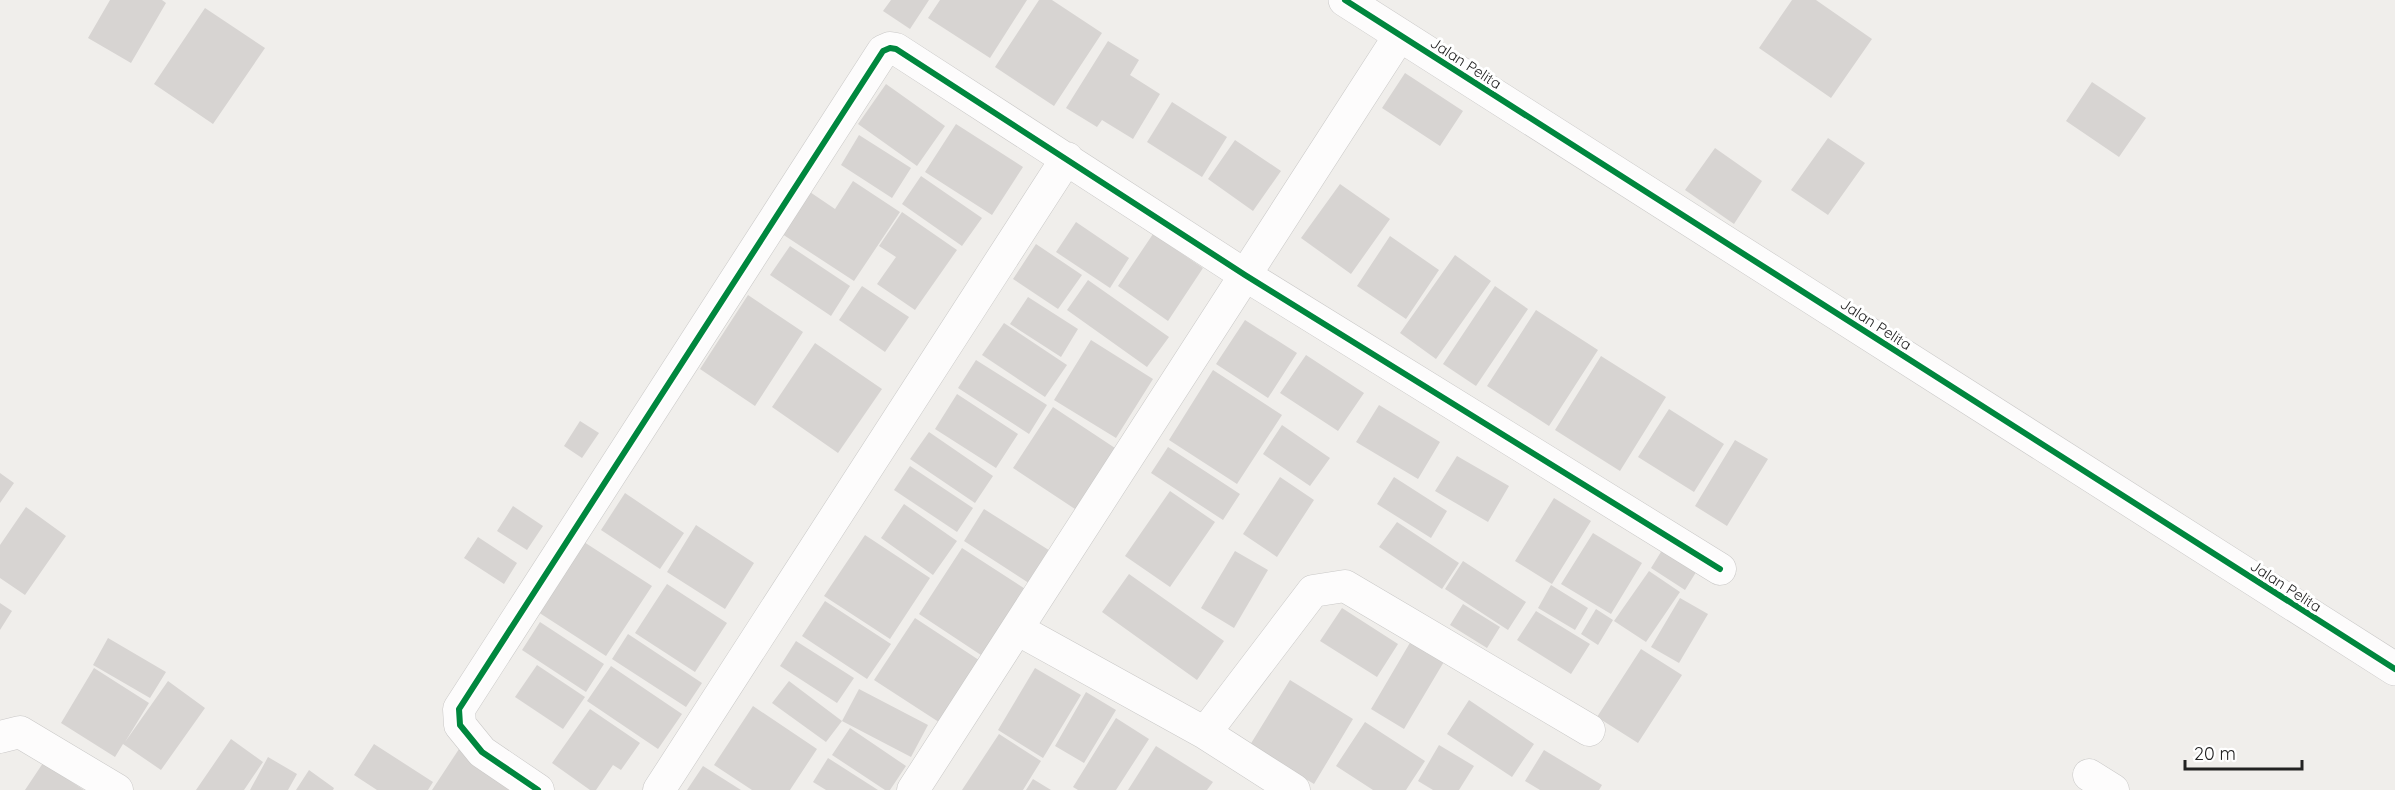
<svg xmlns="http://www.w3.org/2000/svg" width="2395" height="790" font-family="Quicksand,sans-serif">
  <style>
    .building { fill: #d7d4d2 }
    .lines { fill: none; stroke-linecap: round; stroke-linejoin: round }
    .minor-casing { stroke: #c9c8c7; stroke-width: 33 }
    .tertiary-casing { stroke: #c9c8c7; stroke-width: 34 }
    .minor { stroke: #fdfcfc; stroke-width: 32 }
    .tertiary { stroke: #fdfcfc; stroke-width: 33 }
    .cycleway-casing { stroke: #fff; stroke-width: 10 }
    .cycleway { stroke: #00873e; stroke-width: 6 }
    .labels { text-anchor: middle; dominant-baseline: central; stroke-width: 6; stroke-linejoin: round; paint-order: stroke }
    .street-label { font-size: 15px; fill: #222; stroke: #fff }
  </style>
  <rect width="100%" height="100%" fill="#f0eeeb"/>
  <path class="building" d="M 110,0 L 162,0 L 166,3 L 131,63 L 88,38 Z
    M 891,0 L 929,0 L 910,29 L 883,11 Z
    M 940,0 L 1027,0 L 990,58 L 928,18 Z
    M 1039,0 L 1052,0 L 1102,33 L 1054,106 L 995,67 Z
    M 1792,0 L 1816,0 L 1872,39 L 1831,98 L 1759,48 Z
    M 205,8 L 265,48 L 213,124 L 154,84 Z
    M 1108,41 L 1139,60 L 1130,75 L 1160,94 L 1133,139 L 1102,120 L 1097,127 L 1066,108 Z
    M 1405,73 L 1463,111 L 1440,146 L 1382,108 Z
    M 2092,82 L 2146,118 L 2119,157 L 2066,121 Z
    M 886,84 L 945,126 L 917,166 L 858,124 Z
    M 1172,102 L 1227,137 L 1202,177 L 1147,142 Z
    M 956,124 L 1023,167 L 992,215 L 925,172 Z
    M 859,135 L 911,168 L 892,198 L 841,165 Z
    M 1828,138 L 1865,163 L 1828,215 L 1791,190 Z
    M 1235,140 L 1281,171 L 1253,211 L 1208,179 Z
    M 1715,148 L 1762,181 L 1734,224 L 1685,190 Z
    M 921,176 L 982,218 L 962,246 L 902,204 Z
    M 853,181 L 900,212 L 854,281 L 776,230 L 804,188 L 835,209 Z
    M 1340,184 L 1390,219 L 1351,274 L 1301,238 Z
    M 902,212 L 957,250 L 915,310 L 877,284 L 896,257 L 879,246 Z
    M 1076,222 L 1129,258 L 1110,288 L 1056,252 Z
    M 1153,234 L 1203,268 L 1168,321 L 1118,286 Z
    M 1390,236 L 1439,270 L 1406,319 L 1357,286 Z
    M 1036,244 L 1082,275 L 1058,309 L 1013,279 Z
    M 790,246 L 850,286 L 831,316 L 770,275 Z
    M 1455,255 L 1491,281 L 1436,359 L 1400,333 Z
    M 1088,280 L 1169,337 L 1147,367 L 1067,310 Z
    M 862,286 L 909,317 L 885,352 L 839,320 Z
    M 1495,286 L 1528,309 L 1476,386 L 1443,364 Z
    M 748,295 L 803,332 L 755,406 L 700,369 Z
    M 1028,297 L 1078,329 L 1061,357 L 1010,324 Z
    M 1536,310 L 1598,350 L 1549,426 L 1487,386 Z
    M 1245,320 L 1297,353 L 1268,398 L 1216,364 Z
    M 1004,323 L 1067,365 L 1045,397 L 982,355 Z
    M 1091,340 L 1153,379 L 1116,438 L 1054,400 Z
    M 815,343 L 882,389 L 838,453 L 772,407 Z
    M 1306,355 L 1364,393 L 1338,431 L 1280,393 Z
    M 1601,356 L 1666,397 L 1620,471 L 1555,430 Z
    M 976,360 L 1047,405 L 1029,434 L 958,388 Z
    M 1213,370 L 1282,415 L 1237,484 L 1169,440 Z
    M 957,394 L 1018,434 L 996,468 L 935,429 Z
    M 1379,405 L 1440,442 L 1418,479 L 1356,442 Z
    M 1053,407 L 1118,450 L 1078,511 L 1013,468 Z
    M 1669,409 L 1724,444 L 1694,492 L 1638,457 Z
    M 580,421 L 599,433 L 582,458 L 564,446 Z
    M 1282,425 L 1330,458 L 1310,486 L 1263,454 Z
    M 929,432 L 993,476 L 975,503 L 910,459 Z
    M 1735,440 L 1768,459 L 1727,526 L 1695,506 Z
    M 1168,447 L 1240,494 L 1223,520 L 1151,473 Z
    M 1457,456 L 1509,486 L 1488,522 L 1435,491 Z
    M 910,466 L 973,508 L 957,532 L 894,490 Z
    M 0,473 L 14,483 L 0,503 Z
    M 1280,477 L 1314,500 L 1277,557 L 1243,534 Z
    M 1394,477 L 1447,511 L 1431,538 L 1377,504 Z
    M 1170,491 L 1215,522 L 1170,587 L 1125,556 Z
    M 625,493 L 684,533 L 660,569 L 601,530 Z
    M 1554,498 L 1591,521 L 1552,584 L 1515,561 Z
    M 904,504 L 957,541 L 933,575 L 881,538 Z
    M 513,506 L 543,526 L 527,550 L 497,531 Z
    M 26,507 L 66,536 L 25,595 L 0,578 L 0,545 Z
    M 984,509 L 1055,554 L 1035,587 L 964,541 Z
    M 1397,522 L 1459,563 L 1442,589 L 1379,547 Z
    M 696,525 L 754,563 L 725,609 L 667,572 Z
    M 1593,533 L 1642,563 L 1611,614 L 1561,584 Z
    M 865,535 L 930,578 L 890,639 L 824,596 Z
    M 478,537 L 517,563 L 504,584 L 464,558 Z
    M 584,542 L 652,586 L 606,656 L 538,612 Z
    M 1664,547 L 1698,569 L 1685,590 L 1651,568 Z
    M 962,548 L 1033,594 L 990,661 L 919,614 Z
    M 1235,551 L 1268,570 L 1234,628 L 1201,608 Z
    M 1463,561 L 1526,602 L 1508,630 L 1445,589 Z
    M 1649,571 L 1680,592 L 1646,642 L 1614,621 Z
    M 1129,574 L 1224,641 L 1197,680 L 1102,612 Z
    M 667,584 L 727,623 L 695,672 L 635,633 Z
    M 1551,585 L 1588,608 L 1575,630 L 1538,608 Z
    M 1680,598 L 1708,614 L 1679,663 L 1651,647 Z
    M 825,601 L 891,644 L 867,679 L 802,636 Z
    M 0,603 L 12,611 L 0,630 Z
    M 1463,604 L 1500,627 L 1487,648 L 1450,625 Z
    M 1342,608 L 1398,644 L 1377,677 L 1320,641 Z
    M 1596,609 L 1613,620 L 1598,645 L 1581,634 Z
    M 1536,611 L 1590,644 L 1571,674 L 1517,640 Z
    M 915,618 L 988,666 L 948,728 L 874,680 Z
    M 540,622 L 604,664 L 586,692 L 522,650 Z
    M 628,634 L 702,683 L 686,707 L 612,659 Z
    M 108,638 L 166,672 L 150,698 L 93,665 Z
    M 796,641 L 854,678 L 837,703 L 780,666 Z
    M 1411,641 L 1445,660 L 1404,729 L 1371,709 Z
    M 1641,649 L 1682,675 L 1638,743 L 1597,717 Z
    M 537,665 L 585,697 L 563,729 L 515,697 Z
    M 611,666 L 682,714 L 658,749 L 587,701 Z
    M 94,668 L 149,703 L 125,742 L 168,681 L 205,708 L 161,770 L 123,744 L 115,757 L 61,723 Z
    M 1035,668 L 1081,695 L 1043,758 L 998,730 Z
    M 1290,680 L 1353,719 L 1314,784 L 1250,745 Z
    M 789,681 L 842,721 L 826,742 L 772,703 Z
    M 859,689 L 928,725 L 911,757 L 842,721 Z
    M 1086,692 L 1116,710 L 1084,763 L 1055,746 Z
    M 1469,700 L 1534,744 L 1512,777 L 1447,734 Z
    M 753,706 L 817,749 L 790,790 L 752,790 L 714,765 Z
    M 590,709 L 640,743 L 621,770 L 613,765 L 596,790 L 590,790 L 552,763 Z
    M 1116,718 L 1149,739 L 1116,790 L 1078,790 L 1073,787 Z
    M 1365,722 L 1425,761 L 1406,790 L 1373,790 L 1336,766 Z
    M 850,728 L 906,766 L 890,790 L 885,790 L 832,755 Z
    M 999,734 L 1041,761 L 1023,790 L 962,790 Z
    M 231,739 L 263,762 L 244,790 L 196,790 Z
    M 374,744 L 433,782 L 428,790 L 377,790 L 354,775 Z
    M 1439,745 L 1474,766 L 1459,790 L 1433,790 L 1418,781 Z
    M 1156,746 L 1213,782 L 1207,790 L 1128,790 Z
    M 459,749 L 521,790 L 432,790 Z
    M 1544,750 L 1602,785 L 1599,790 L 1540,790 L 1525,781 Z
    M 268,757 L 297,774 L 288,790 L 250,790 Z
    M 828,758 L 878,790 L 826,790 L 813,782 Z
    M 43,763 L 84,790 L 25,790 Z
    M 703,766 L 741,790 L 687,790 Z
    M 309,770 L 334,788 L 333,790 L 296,790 Z
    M 1033,779 L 1051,790 L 1026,790 Z"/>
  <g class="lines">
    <defs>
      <path id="minor" d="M 1017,629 L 1205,733 L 1294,790
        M 1205,733 L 1313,591 L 1345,586 L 1589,730
        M 0,737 L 20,732 L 117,790
        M 2089,775 L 2113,790
        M 538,790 L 482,752 L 460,725 L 459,709 L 883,51 L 890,48 L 896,49 L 1245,275 L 1720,569
        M 659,790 L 1067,158
        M 913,790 L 1400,35"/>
      <path id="tertiary" d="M 1345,0 L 2395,669"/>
    </defs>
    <use href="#minor" class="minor-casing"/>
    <use href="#tertiary" class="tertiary-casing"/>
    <use href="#minor" class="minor"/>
    <use href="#tertiary" class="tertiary"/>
    <defs>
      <path id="cycleway" d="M 1345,0 L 2395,669
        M 538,790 L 482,752 L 460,725 L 459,709 L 883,51 L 890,48 L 896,49 L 1245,275 L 1720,569"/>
    </defs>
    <use href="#cycleway" class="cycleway-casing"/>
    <use href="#cycleway" class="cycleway"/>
  </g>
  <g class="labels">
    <g class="street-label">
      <text transform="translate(1466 63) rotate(33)">Jalan Pelita</text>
      <text transform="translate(1876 324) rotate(33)">Jalan Pelita</text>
      <text transform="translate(2286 586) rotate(33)">Jalan Pelita</text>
    </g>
  </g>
  <path d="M2185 760v9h117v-9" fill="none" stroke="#222222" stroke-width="3"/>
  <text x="2194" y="760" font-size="18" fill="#222222" stroke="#ffffff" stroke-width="4.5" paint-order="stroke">20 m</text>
</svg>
